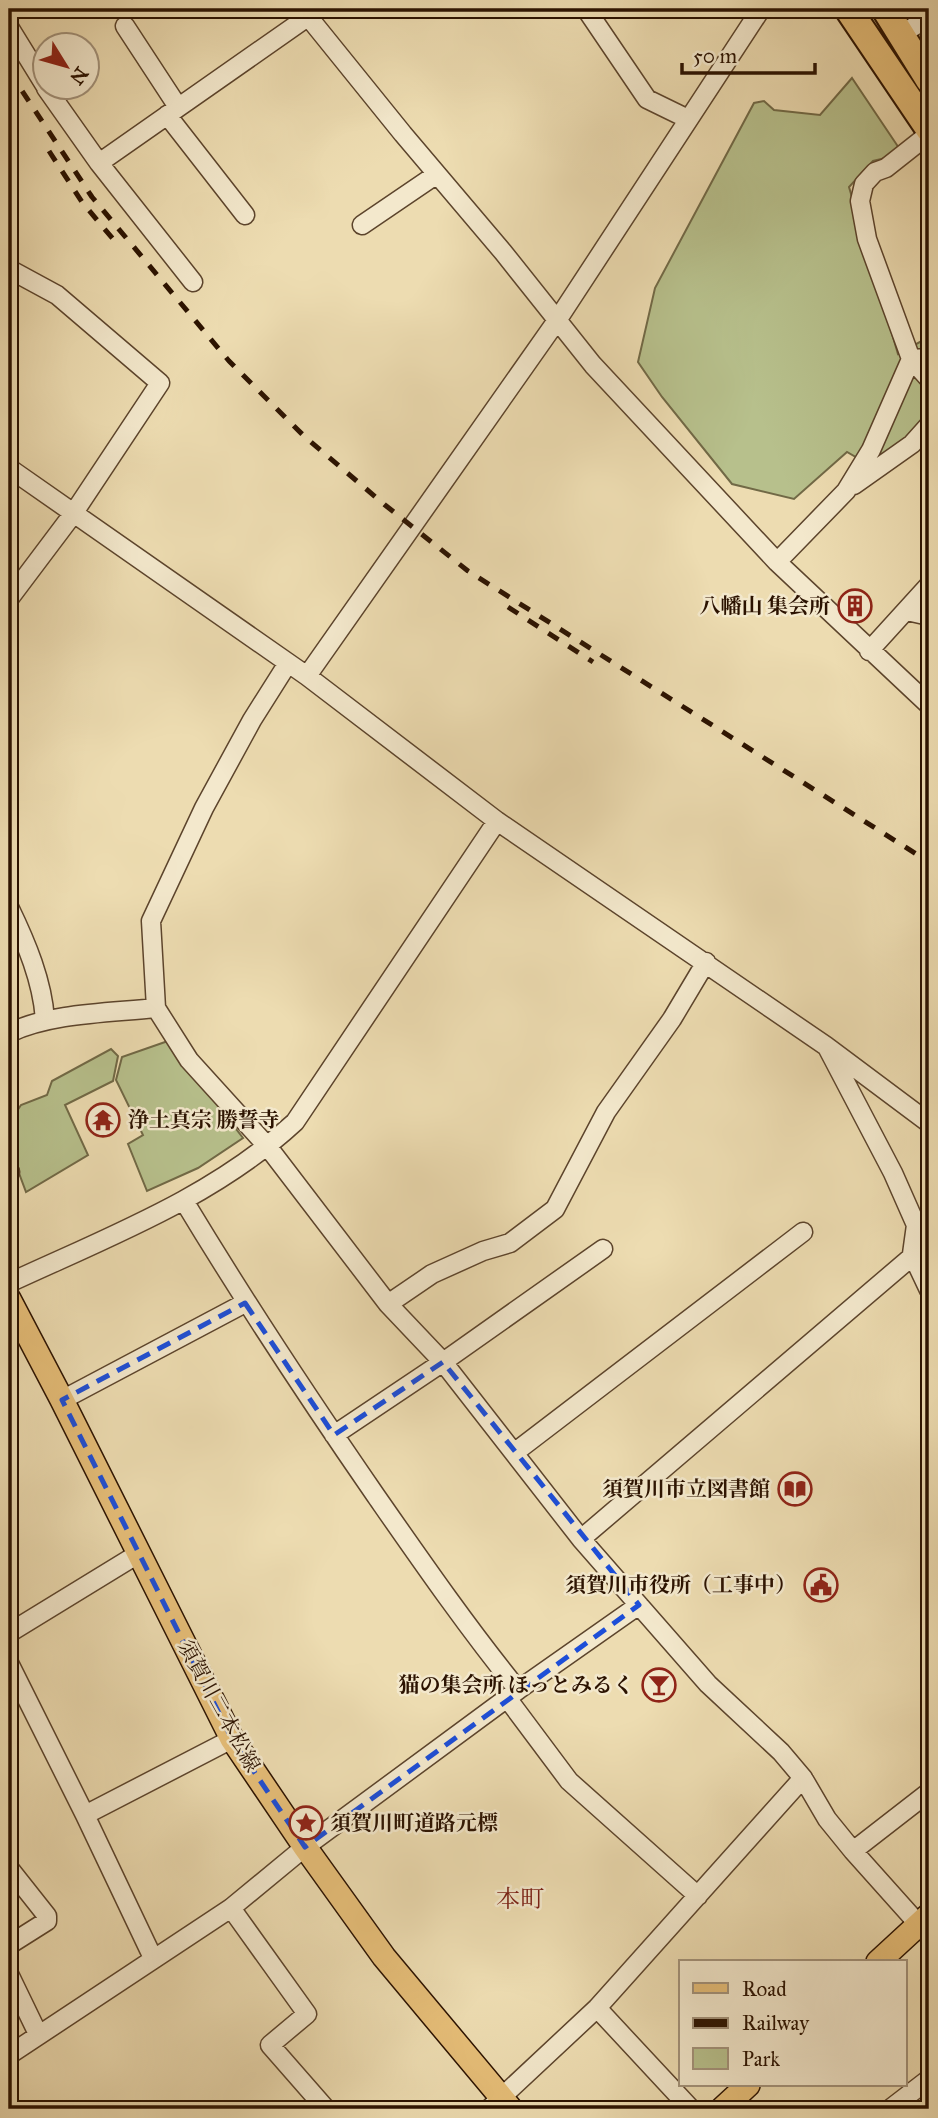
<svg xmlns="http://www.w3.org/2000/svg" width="938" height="2118" font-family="'IM FELL Great Primer','Noto Serif JP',serif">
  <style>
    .green { fill: #b7c08c; stroke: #716946; stroke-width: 2 }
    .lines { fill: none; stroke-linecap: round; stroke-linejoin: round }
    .minor-casing { stroke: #5c442c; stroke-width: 21 }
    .major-casing { stroke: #2b1200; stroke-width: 26 }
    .highway-casing { stroke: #2b1200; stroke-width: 30 }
    .minor { stroke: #f3e8cc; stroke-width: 18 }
    .major { stroke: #e6be78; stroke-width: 23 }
    .highway { stroke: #e6be78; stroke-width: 26 }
    .rail { stroke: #2b1200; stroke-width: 5; stroke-dasharray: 12 12; stroke-linecap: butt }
    .marked { fill: none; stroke: #1d4ed8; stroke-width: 5; stroke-dasharray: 14 9; stroke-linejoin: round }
    .labels { text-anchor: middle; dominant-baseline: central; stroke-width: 5; stroke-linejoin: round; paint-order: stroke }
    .poi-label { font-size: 21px; font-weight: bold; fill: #2b1200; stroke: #f3e8cc; text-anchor: end }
    .street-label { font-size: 21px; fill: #2b1200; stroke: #f3e8cc }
    .quarter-label { font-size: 24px; fill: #7a1f14; stroke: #f3e8cc }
  </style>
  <rect width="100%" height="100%" fill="#eddcb1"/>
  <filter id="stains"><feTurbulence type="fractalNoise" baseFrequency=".00286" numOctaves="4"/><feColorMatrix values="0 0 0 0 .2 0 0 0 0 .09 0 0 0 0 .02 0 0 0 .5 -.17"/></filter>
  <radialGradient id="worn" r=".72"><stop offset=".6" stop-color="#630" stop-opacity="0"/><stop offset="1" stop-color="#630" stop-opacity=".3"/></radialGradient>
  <path class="green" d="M 852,78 L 903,154 L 873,161 L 849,187 L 898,354 L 929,337 L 929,436 L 885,474 L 847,452 L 794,499 L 732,484 L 662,397 L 638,362 L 655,288 L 754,103 L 764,101 L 774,110 L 820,115 Z
    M 168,1041 L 243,1138 L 198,1168 L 147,1191 L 128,1144 L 143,1135 L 116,1080 L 122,1057 Z
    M 111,1049 L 118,1056 L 113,1081 L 65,1105 L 88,1155 L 26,1192 L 10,1149 L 13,1145 L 9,1123 L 21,1105 L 47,1095 L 52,1081 Z"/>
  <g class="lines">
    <defs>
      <path id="minor" d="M 302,9 L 403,134 L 503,252 L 593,365 L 777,562 L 929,705
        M 586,9 L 647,99 L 688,119
        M 125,26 L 178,107
        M 9,27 L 46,87
        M 902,34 L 929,17
        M 46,88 L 99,163 L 193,282
        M 167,115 L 245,215
        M 99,163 L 319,9
        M 362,225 L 437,174
        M 9,269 L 57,295 L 160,383 L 73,514 L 9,599
        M 929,358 L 911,359 L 929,379
        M 9,468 L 307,676 L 497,821 L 826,1046 L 929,1123
        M 854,485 L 912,444 L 929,425
        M 777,562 L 846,491 L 871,450 L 911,359 L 867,239 L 860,201 L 864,184 L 875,172 L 886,168 L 929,134
        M 907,611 L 929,616
        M 869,651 L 929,585
        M 288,663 L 252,720 L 204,808 L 151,921 L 156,1008 L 189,1060 L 268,1147 L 388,1304 L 443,1362 L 581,1539 L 708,1684 L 781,1752 L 803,1778 L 827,1819 L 853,1851 L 929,1936
        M 307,676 L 558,319 L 761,9
        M 9,907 C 26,942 43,982 45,1021
        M 9,1033 C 51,1013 109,1013 156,1008
        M 828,1049 L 893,1173 L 916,1225 L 912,1254 L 929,1290
        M 9,1173 L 10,1172
        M 184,1201 C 245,1302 309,1399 376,1496 C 422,1562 467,1627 518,1690
        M 9,1283 C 108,1237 214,1197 295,1122 L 497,821
        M 388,1304 L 432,1274 L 483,1251 L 510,1243 L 555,1209 L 606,1112 L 672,1019 L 706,962
        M 62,1400 L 245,1303
        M 334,1435 L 443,1362 L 603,1249
        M 514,1453 L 803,1232
        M 581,1539 L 929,1242
        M 9,1633 L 138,1554
        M 9,1663 L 85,1815 L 153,1958
        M 507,1698 L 569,1781 L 698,1896
        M 85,1815 L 232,1739
        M 853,1851 L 929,1792
        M 9,1868 L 47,1916 L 47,1921 L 9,1945
        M 231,1908 L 307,2014 L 270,2045 L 326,2109
        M 9,1974 L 38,2034
        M 597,2008 L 691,2109
        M 9,2055 L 231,1908 L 305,1847 L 518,1690 L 639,1605
        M 489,2109 L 597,2008 L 803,1778
        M 890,2109 L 929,2079"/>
      <path id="major" d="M 9,1299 L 62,1400 L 232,1739 L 305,1847 L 384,1957 L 511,2109
        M 878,1962 L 929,1915
        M 722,2109 L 748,2085"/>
      <path id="highway" d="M 848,9 L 929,129
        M 885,9 L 929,80"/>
    </defs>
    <use href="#minor" class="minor-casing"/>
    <use href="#major" class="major-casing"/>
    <use href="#highway" class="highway-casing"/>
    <use href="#minor" class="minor"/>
    <use href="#major" class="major"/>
    <use href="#highway" class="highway"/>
    <path class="rail" d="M 9,71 L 92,197 L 229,361 L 305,437 L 385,505 L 468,571 L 929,862
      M 49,151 L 82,202 L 113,239
      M 508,607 L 593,662"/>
  </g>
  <path class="marked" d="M 245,1303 L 334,1435 L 443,1362 L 639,1605 L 305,1847 L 232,1739 L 62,1400 Z"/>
  <defs>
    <symbol id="building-ring" viewBox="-11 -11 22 22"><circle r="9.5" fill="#f3e8cc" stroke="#8f2418" stroke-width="1.5"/><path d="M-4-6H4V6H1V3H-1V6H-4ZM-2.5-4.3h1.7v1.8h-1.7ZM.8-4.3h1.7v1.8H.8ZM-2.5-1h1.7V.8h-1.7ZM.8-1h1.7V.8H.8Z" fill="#8f2418"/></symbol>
    <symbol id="temple-ring" viewBox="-11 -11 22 22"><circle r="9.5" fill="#f3e8cc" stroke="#8f2418" stroke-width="1.5"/><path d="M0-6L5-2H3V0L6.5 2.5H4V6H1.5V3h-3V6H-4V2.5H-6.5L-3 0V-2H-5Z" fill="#8f2418"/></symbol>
    <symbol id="library-ring" viewBox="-11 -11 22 22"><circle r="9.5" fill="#f3e8cc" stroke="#8f2418" stroke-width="1.5"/><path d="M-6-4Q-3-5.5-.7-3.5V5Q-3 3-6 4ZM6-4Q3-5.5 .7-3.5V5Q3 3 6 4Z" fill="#8f2418"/></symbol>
    <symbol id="civic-ring" viewBox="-11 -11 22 22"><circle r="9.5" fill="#f3e8cc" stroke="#8f2418" stroke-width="1.5"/><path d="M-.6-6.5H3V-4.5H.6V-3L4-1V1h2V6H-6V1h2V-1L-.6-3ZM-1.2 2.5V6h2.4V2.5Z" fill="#8f2418"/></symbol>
    <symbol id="bar-ring" viewBox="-11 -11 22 22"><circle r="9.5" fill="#f3e8cc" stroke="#8f2418" stroke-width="1.5"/><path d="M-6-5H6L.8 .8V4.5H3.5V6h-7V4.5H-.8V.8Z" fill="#8f2418"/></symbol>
    <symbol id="sight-ring" viewBox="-11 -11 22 22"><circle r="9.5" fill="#f3e8cc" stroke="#8f2418" stroke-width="1.5"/><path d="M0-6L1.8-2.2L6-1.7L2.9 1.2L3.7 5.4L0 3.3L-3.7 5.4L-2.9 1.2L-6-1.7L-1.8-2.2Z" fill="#8f2418"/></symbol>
  </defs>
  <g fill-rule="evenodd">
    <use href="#building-ring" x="836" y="587" width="38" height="38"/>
    <use href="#temple-ring" x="84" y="1101" width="38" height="38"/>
    <use href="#library-ring" x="776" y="1470" width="38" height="38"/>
    <use href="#civic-ring" x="802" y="1566" width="38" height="38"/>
    <use href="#bar-ring" x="640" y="1666" width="38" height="38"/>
    <use href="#sight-ring" x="287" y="1804" width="38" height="38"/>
  </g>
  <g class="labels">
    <g class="poi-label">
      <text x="830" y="606">八幡山 集会所</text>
      <text x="128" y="1120" text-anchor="start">浄土真宗 勝誓寺</text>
      <text x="770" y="1489">須賀川市立図書館</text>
      <text x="796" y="1585">須賀川市役所（工事中）</text>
      <text x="634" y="1685">猫の集会所 ほっとみるく</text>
      <text x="330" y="1823" text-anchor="start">須賀川町道路元標</text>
    </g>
    <g class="street-label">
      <text transform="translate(219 1706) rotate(61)">須賀川二本松線</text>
    </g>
    <g class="quarter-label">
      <text x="520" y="1899">本町</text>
    </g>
  </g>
  <rect width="938" height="2118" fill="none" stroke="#eddcb1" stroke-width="35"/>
  <rect x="10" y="10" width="917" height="2097" fill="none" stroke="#2b1200" stroke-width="3.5"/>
  <rect x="18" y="18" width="903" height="2083" fill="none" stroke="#2b1200" stroke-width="2"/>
  <rect x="679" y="1960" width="228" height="126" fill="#f3e8cc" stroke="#a3927a" stroke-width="2"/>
  <rect x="693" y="1983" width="35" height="10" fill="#e6be78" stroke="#a3927a" stroke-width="2"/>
  <text x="742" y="1996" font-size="21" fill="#2b1200">Road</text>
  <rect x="693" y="2018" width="35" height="10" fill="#2b1200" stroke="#a3927a" stroke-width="2"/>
  <text x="742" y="2030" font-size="21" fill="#2b1200">Railway</text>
  <rect x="693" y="2048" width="35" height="21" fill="#b7c08c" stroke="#a3927a" stroke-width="2"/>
  <text x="742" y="2066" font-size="21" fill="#2b1200">Park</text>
  <g transform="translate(66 66) rotate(127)"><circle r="33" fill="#f3e8cc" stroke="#a3927a" stroke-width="2"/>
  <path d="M0-5L12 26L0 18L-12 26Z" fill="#8f2418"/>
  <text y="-10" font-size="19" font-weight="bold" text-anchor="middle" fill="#2b1200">N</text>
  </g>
  <path d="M682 63v10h133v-10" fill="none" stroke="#2b1200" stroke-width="3.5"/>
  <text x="693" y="63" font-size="21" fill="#2b1200" stroke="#f3e8cc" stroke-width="5" paint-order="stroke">50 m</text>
  <rect width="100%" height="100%" filter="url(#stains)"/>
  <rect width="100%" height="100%" fill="url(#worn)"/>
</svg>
